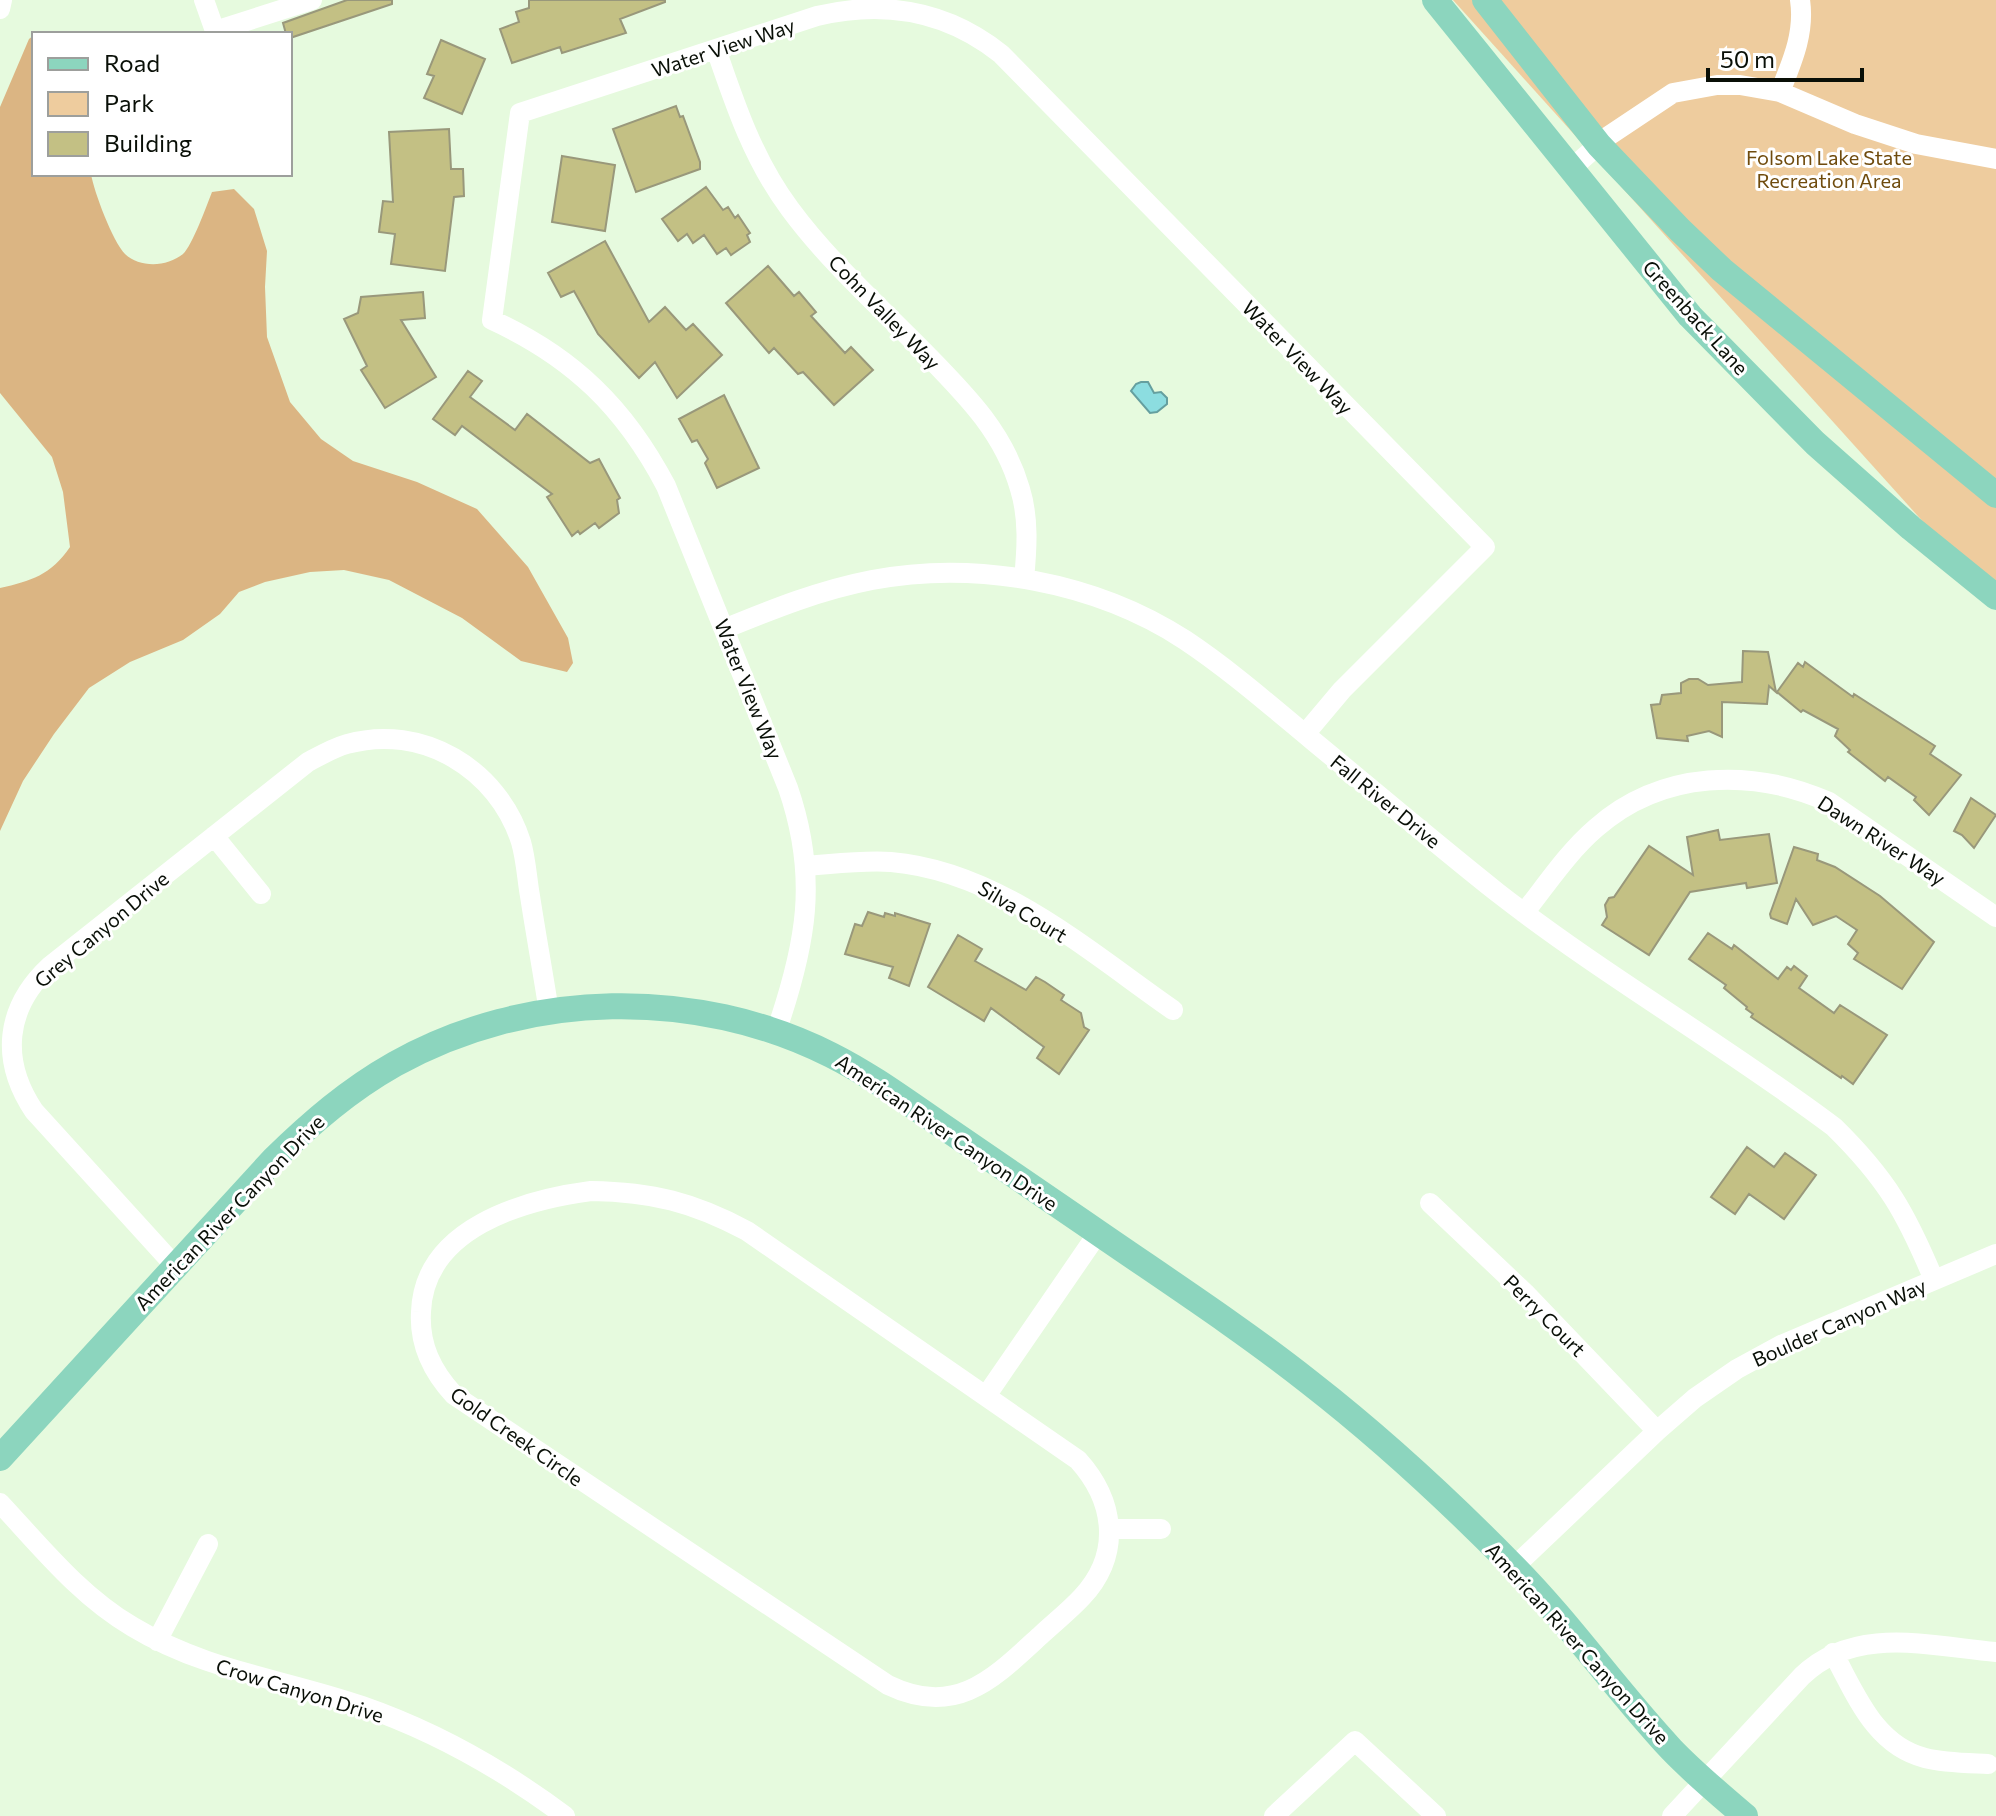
<svg xmlns="http://www.w3.org/2000/svg" width="1996" height="1816" font-family="Commissioner,sans-serif">
  <style>
    .green { fill: #eecc9e }
    .forest { fill: #dbb583 }
    .water { fill: #8cdde0; stroke: #659f9f; stroke-width: 2 }
    .building { fill: #c3c084; stroke: #99987b; stroke-width: 2 }
    .lines { fill: none; stroke-linecap: round; stroke-linejoin: round }
    .minor { stroke: #fff; stroke-width: 20 }
    .major { stroke: #8cd5be; stroke-width: 26 }
    .labels { text-anchor: middle; dominant-baseline: central; stroke-width: 6; stroke-linejoin: round; paint-order: stroke }
    .street-label { font-size: 20px; fill: #090f07; stroke: #fff }
    .park-label { font-size: 20px; fill: #6f4b0d; stroke: #fff }
  </style>
  <rect width="100%" height="100%" fill="#e6fade"/>
  <path class="green" d="M 1453,0 L 1996,0 L 1996,585 L 1935,535 Z"/>
  <path class="forest" d="M 34,35 L 34,174 L 91,174 C 94,192 113,242 125,254 C 140,268 167,267 183,254 C 192,246 207,205 212,192 L 234,189 L 254,209 L 267,251 L 265,287 L 267,337 L 290,402 L 321,439 L 353,461 L 417,482 L 477,509 L 528,567 L 568,638 L 573,663 L 567,672 L 521,661 L 462,618 L 389,580 L 344,570 L 310,572 L 265,582 L 239,592 L 220,614 L 183,640 L 130,662 L 89,688 L 54,734 L 23,781 L 0,831 L 0,588 C 31,581 51,575 70,547 L 63,492 L 52,457 L 0,393 L 0,107 L 29,39 Z"/>
  <path class="water" d="M 1141,382 L 1148,382 L 1154,393 L 1161,392 L 1167,398 L 1167,404 L 1157,412 L 1150,413 L 1131,391 L 1136,384 Z"/>
  <path class="building" d="M 347,0 L 392,0 L 392,4 L 290,38 L 290,34 L 286,34 L 283,23 Z
    M 529,0 L 665,0 L 665,2 L 620,19 L 626,33 L 562,53 L 560,47 L 512,63 L 500,29 L 519,22 L 516,12 L 529,8 Z
    M 441,40 L 485,59 L 462,114 L 424,98 L 434,76 L 427,74 Z
    M 676,106 L 680,117 L 683,116 L 700,162 L 700,169 L 636,192 L 613,129 Z
    M 449,129 L 451,169 L 463,169 L 464,196 L 454,197 L 445,271 L 391,264 L 395,234 L 379,232 L 383,201 L 393,202 L 389,132 Z
    M 562,156 L 615,165 L 605,231 L 552,222 Z
    M 706,187 L 723,210 L 728,207 L 735,218 L 738,215 L 750,233 L 747,235 L 750,242 L 731,255 L 726,248 L 717,254 L 704,235 L 693,243 L 687,234 L 678,241 L 662,219 Z
    M 605,241 L 649,322 L 665,307 L 686,330 L 693,324 L 722,355 L 677,398 L 655,362 L 639,378 L 598,334 L 574,291 L 561,297 L 548,273 Z
    M 768,266 L 794,296 L 799,292 L 816,312 L 811,316 L 845,353 L 851,347 L 873,370 L 834,405 L 803,372 L 798,374 L 774,348 L 769,353 L 726,303 Z
    M 423,292 L 425,318 L 401,320 L 436,377 L 385,408 L 361,370 L 367,366 L 344,319 L 358,313 L 361,297 Z
    M 468,371 L 482,381 L 470,397 L 515,430 L 527,414 L 590,463 L 599,459 L 620,498 L 617,500 L 619,513 L 599,528 L 595,523 L 580,534 L 578,531 L 572,536 L 547,497 L 552,494 L 462,426 L 455,435 L 433,419 Z
    M 724,395 L 759,468 L 717,488 L 705,463 L 708,459 L 697,440 L 692,442 L 679,419 Z
    M 1743,651 L 1768,652 L 1776,692 L 1769,686 L 1767,704 L 1722,702 L 1722,737 L 1709,731 L 1687,736 L 1688,741 L 1657,738 L 1651,705 L 1660,704 L 1662,695 L 1681,693 L 1681,683 L 1689,679 L 1698,679 L 1708,685 L 1742,682 Z
    M 1805,662 L 1853,697 L 1854,694 L 1935,746 L 1930,754 L 1961,775 L 1929,815 L 1914,800 L 1916,797 L 1888,777 L 1885,781 L 1848,752 L 1850,750 L 1835,736 L 1838,729 L 1803,710 L 1801,712 L 1777,692 L 1798,663 L 1803,667 Z
    M 1971,798 L 1996,815 L 1974,848 L 1962,835 L 1954,831 Z
    M 1718,830 L 1720,840 L 1769,834 L 1777,883 L 1747,888 L 1746,883 L 1690,892 L 1649,955 L 1602,925 L 1607,917 L 1605,905 L 1609,898 L 1614,897 L 1649,846 L 1693,875 L 1687,837 Z
    M 1794,847 L 1818,854 L 1817,860 L 1835,867 L 1880,896 L 1934,942 L 1902,989 L 1854,959 L 1858,953 L 1848,944 L 1857,930 L 1836,916 L 1813,925 L 1796,899 L 1787,924 L 1771,918 L 1770,914 Z
    M 868,912 L 884,917 L 885,913 L 895,916 L 895,913 L 930,924 L 909,986 L 889,978 L 893,967 L 845,954 L 855,924 L 862,926 Z
    M 1708,933 L 1732,949 L 1734,945 L 1778,979 L 1787,967 L 1791,970 L 1794,966 L 1807,976 L 1799,988 L 1834,1013 L 1840,1005 L 1887,1035 L 1853,1084 L 1842,1076 L 1841,1078 L 1751,1017 L 1753,1014 L 1746,1009 L 1747,1007 L 1724,988 L 1726,985 L 1689,959 Z
    M 958,935 L 982,949 L 975,961 L 1026,990 L 1036,977 L 1045,982 L 1064,995 L 1061,1000 L 1081,1013 L 1084,1027 L 1089,1030 L 1059,1074 L 1037,1058 L 1044,1047 L 991,1008 L 984,1021 L 928,987 Z
    M 1747,1147 L 1774,1167 L 1785,1153 L 1816,1175 L 1784,1219 L 1749,1194 L 1735,1214 L 1711,1197 Z"/>
  <g class="lines">
    <path class="minor" d="M 204,0 L 215,31 L 312,0
      M 0,9 L 2,0
      M 716,49 C 735,105 754,161 790,209 C 829,262 881,308 927,355 C 967,396 1004,433 1020,489 C 1029,518 1027,549 1024,579
      M 1780,92 C 1792,62 1805,33 1800,0
      M 1571,169 L 1607,137 L 1673,93 L 1717,85 L 1740,85 L 1780,92 L 1855,124 L 1916,144 L 1996,159
      M 724,629 C 773,609 820,590 872,580 C 976,560 1096,582 1185,640 C 1230,670 1271,706 1312,740 C 1374,791 1435,843 1498,893 C 1606,977 1725,1045 1834,1127 C 1887,1179 1906,1213 1934,1280
      M 214,836 L 261,894
      M 806,866 C 834,864 863,860 891,862 C 998,871 1088,951 1173,1010
      M 1524,913 C 1547,884 1568,852 1596,828 C 1662,770 1752,768 1829,802 L 1996,917
      M 776,1032 C 806,945 819,878 788,788 L 666,486 C 625,408 573,357 492,320 L 520,113 L 817,16 C 885,0 947,11 1001,54 L 1485,547 L 1342,690 L 1305,734
      M 591,1191 C 652,1192 693,1202 747,1231 L 1078,1460 C 1115,1501 1122,1554 1082,1597 C 1070,1610 1055,1622 1042,1634 C 994,1678 957,1718 888,1685 L 454,1395 C 432,1371 419,1345 421,1312 C 424,1228 523,1200 591,1191 Z
      M 1430,1203 L 1525,1293 L 1657,1431
      M 175,1266 L 34,1111 C 0,1060 5,1008 50,966 L 308,762 C 321,755 333,748 347,744 C 422,723 498,769 521,842 C 526,859 527,879 530,896 C 536,935 543,973 549,1012
      M 986,1396 L 1098,1233
      M 0,1503 C 41,1547 80,1596 133,1627 C 206,1671 284,1679 362,1706 C 437,1732 502,1769 565,1816
      M 1109,1529 L 1161,1529
      M 1514,1567 L 1657,1431 L 1695,1398 L 1737,1369 L 1781,1345 L 1996,1254
      M 157,1641 L 208,1544
      M 1833,1653 C 1856,1694 1874,1745 1925,1758 C 1945,1763 1967,1763 1988,1764
      M 1274,1816 L 1355,1741 L 1436,1816
      M 1672,1816 L 1802,1676 C 1855,1625 1929,1646 1996,1652"/>
    <path class="major" d="M 1435,0 L 1690,316 L 1815,443 L 1911,528 L 1996,597
      M 1485,0 L 1599,145 L 1680,230 L 1722,270 L 1996,495
      M 0,1458 L 274,1159 C 312,1122 349,1090 395,1064 C 527,990 696,987 831,1055 C 869,1074 903,1099 938,1123 C 988,1157 1037,1191 1087,1225 C 1162,1277 1238,1326 1309,1382 C 1381,1438 1447,1499 1511,1564 C 1569,1622 1615,1689 1671,1749 C 1694,1773 1719,1794 1745,1816"/>
  </g>
  <g class="labels">
    <g class="street-label">
      <text transform="translate(723 47) rotate(-18)">Water View Way</text>
      <text transform="translate(885 312) rotate(46)">Cohn Valley Way</text>
      <text transform="translate(1696 317) rotate(48)">Greenback Lane</text>
      <text transform="translate(1298 357) rotate(46)">Water View Way</text>
      <text transform="translate(749 689) rotate(68)">Water View Way</text>
      <text transform="translate(1386 801) rotate(39)">Fall River Drive</text>
      <text transform="translate(1882 840) rotate(33)">Dawn River Way</text>
      <text transform="translate(1023 911) rotate(31)">Silva Court</text>
      <text transform="translate(101 929) rotate(-40)">Grey Canyon Drive</text>
      <text transform="translate(947 1132) rotate(34)">American River Canyon Drive</text>
      <text transform="translate(229 1212) rotate(-46)">American River Canyon Drive</text>
      <text transform="translate(1545 1315) rotate(45)">Perry Court</text>
      <text transform="translate(1839 1322) rotate(-24)">Boulder Canyon Way</text>
      <text transform="translate(517 1436) rotate(35)">Gold Creek Circle</text>
      <text transform="translate(1578 1643) rotate(48)">American River Canyon Drive</text>
      <text transform="translate(300 1690) rotate(17)">Crow Canyon Drive</text>
    </g>
    <g class="park-label">
      <text x="1829" y="157">Folsom Lake State<tspan x="1829" dy="23">Recreation Area</tspan></text>
    </g>
  </g>
  <rect x="32" y="32" width="260" height="144" fill="#ffffff" stroke="#9d9f9c" stroke-width="2"/>
  <rect x="48" y="58" width="40" height="12" fill="#8cd5be" stroke="#9d9f9c" stroke-width="2"/>
  <text x="104" y="72" font-size="24" fill="#090f07">Road</text>
  <rect x="48" y="92" width="40" height="24" fill="#eecc9e" stroke="#9d9f9c" stroke-width="2"/>
  <text x="104" y="112" font-size="24" fill="#090f07">Park</text>
  <rect x="48" y="132" width="40" height="24" fill="#c3c084" stroke="#9d9f9c" stroke-width="2"/>
  <text x="104" y="152" font-size="24" fill="#090f07">Building</text>
  <path d="M1708 68v12h154v-12" fill="none" stroke="#090f07" stroke-width="4"/>
  <text x="1720" y="68" font-size="24" fill="#090f07" stroke="#ffffff" stroke-width="6" paint-order="stroke">50 m</text>
</svg>
